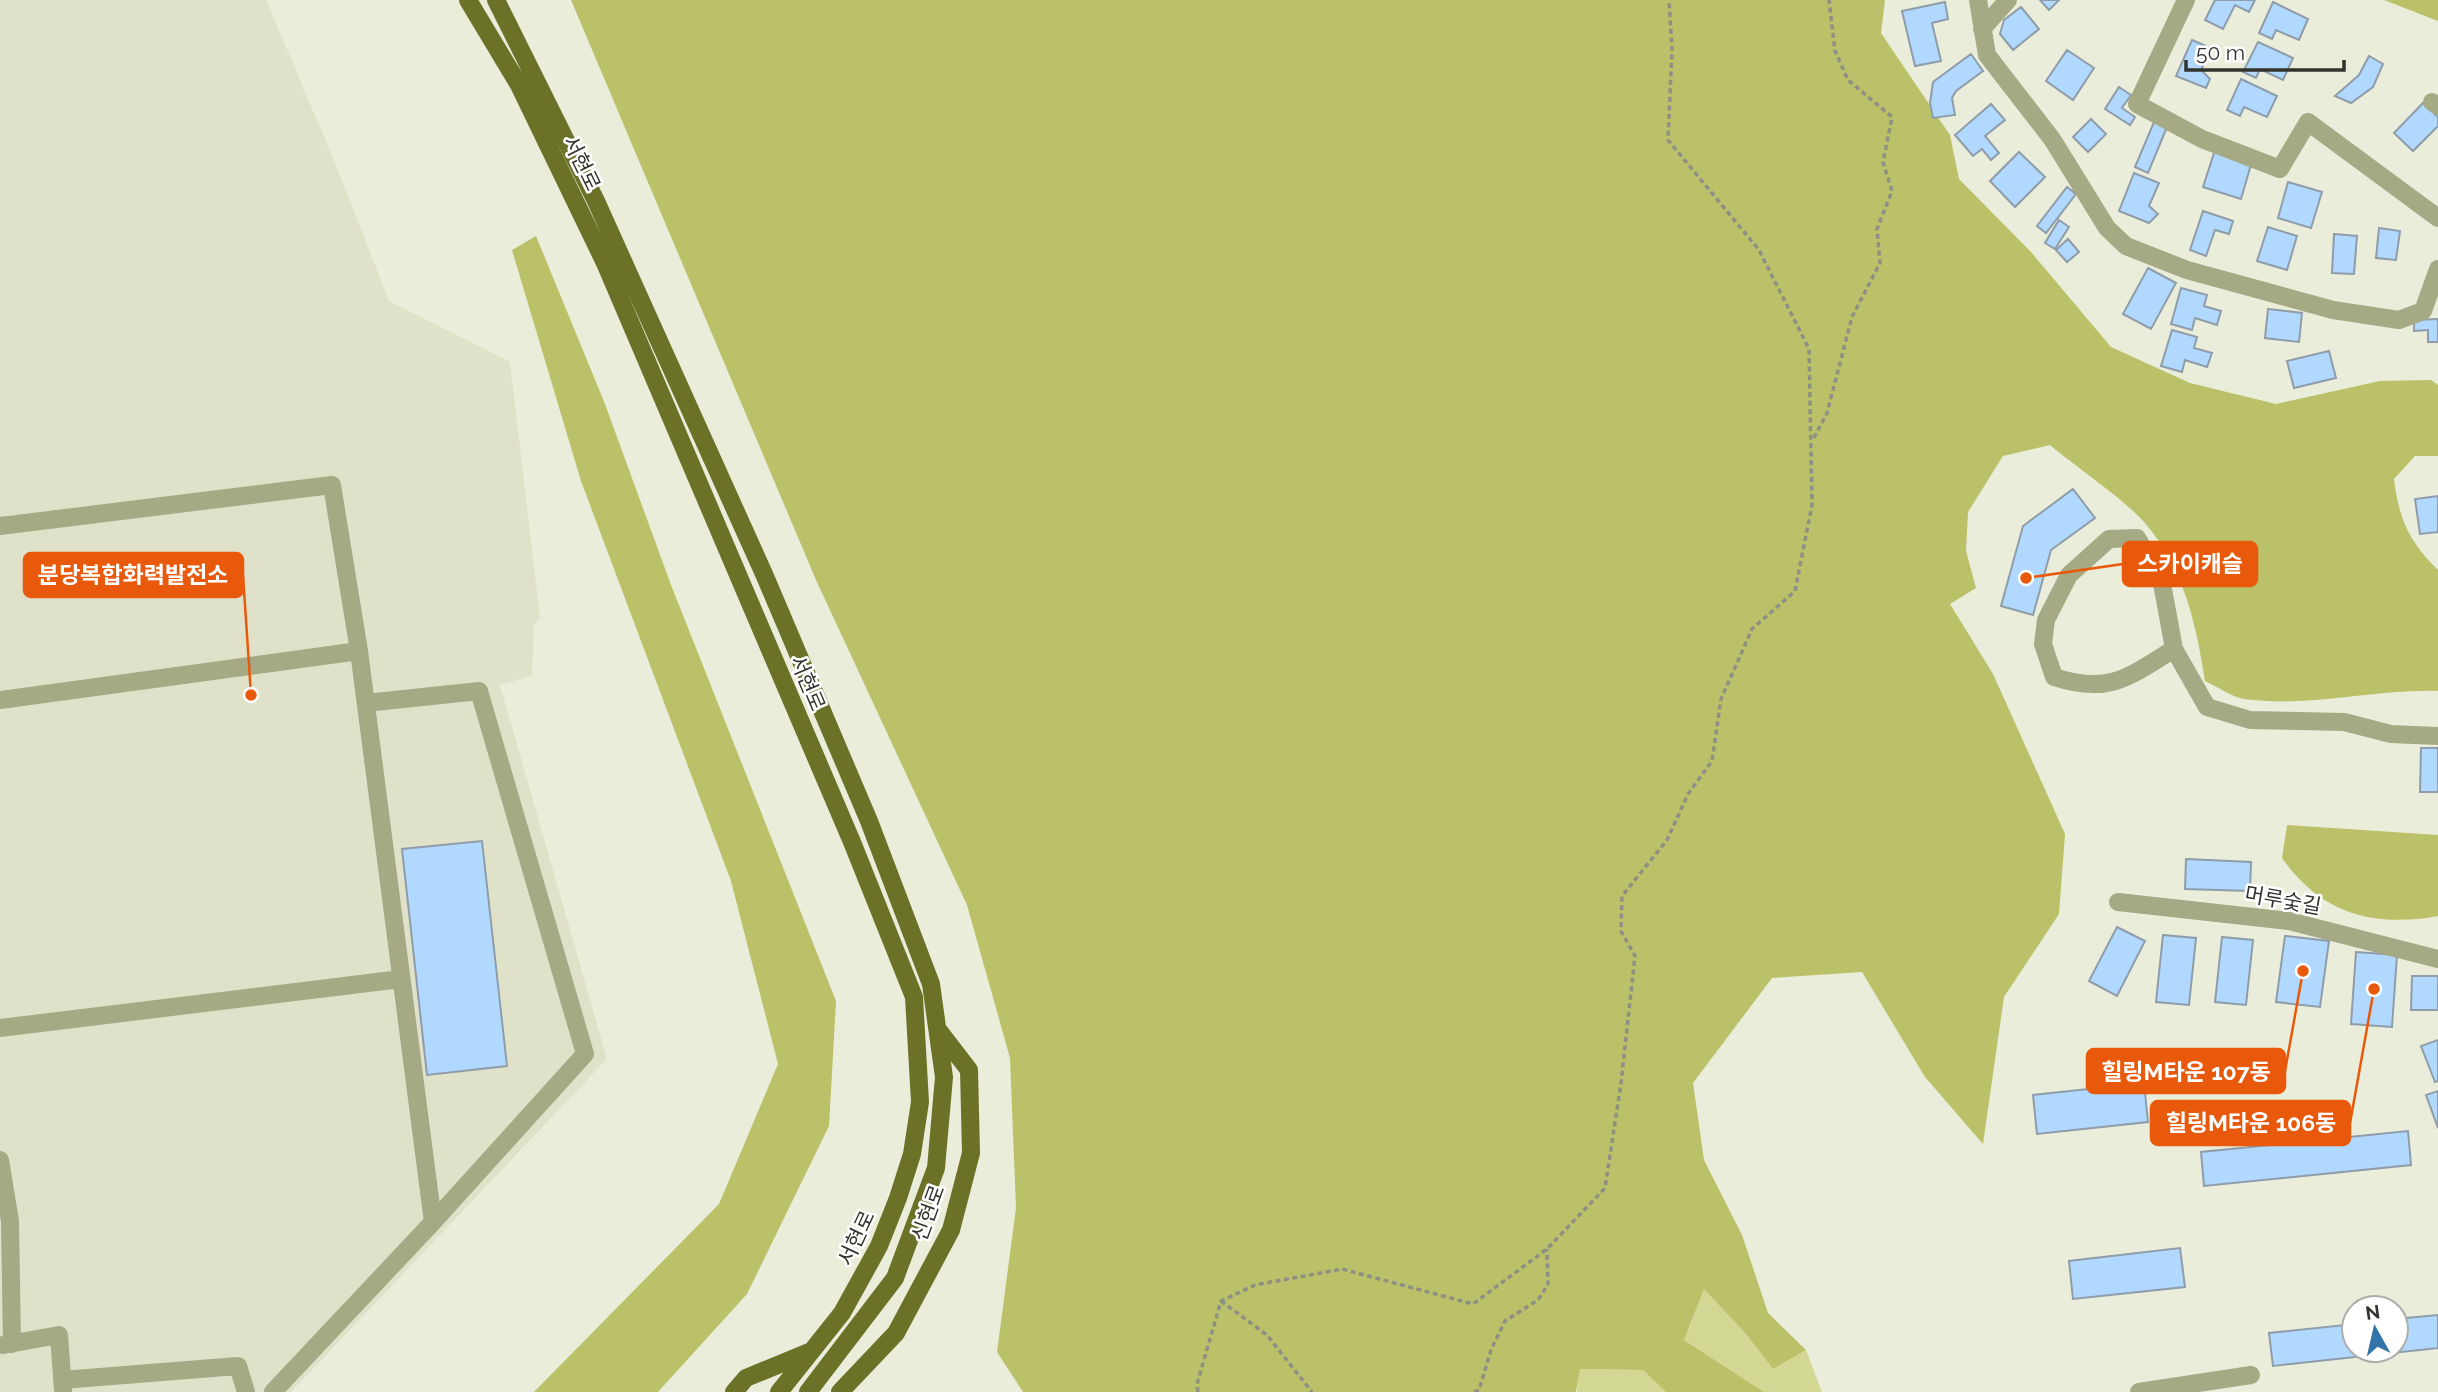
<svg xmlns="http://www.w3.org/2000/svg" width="2438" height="1392" font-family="Raleway,'Noto Sans KR',sans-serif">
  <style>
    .built { fill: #dfe2c9 }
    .green { fill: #d2d894 }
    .forest { fill: #bac169 }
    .building { fill: #b1d9ff; stroke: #8f9ca9; stroke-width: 2 }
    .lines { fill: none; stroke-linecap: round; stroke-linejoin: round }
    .path { stroke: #8e9083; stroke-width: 3.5; stroke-dasharray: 5 3.5; stroke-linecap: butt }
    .minor { stroke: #a5a984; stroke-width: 18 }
    .major { stroke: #6c7128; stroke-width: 18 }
    .labels { text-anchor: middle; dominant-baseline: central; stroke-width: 5; stroke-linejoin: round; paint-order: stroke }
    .street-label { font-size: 21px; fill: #32332c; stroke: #fff }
    .leader { fill: none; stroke: #e8590c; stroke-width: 2.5 }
    .callout-dot { fill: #e8590c; stroke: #fff; stroke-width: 2.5 }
    .callout { fill: #e8590c; stroke: #e8590c; stroke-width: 2.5 }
    .callout-label { font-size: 23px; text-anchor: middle; font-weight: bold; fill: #fff }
  </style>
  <rect width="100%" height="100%" fill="#eaedda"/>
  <path class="built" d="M 0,0 L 266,0 L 331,153 L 389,301 L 510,362 L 540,618 L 534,624 L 532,676 L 500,685 L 607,1059 L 291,1392 L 0,1392 Z"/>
  <path class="green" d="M 1704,1289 L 1746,1334 L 1773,1369 L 1806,1350 L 1822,1392 L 1764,1392 L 1684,1340 Z
    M 1579,1369 L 1643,1370 L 1666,1392 L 1577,1392 Z"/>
  <path class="forest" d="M 571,0 L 1885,0 L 1881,33 L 1950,135 L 1959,179 L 2031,252 L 2111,347 L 2190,383 L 2276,404 L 2380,381 L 2431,380 L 2438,385 L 2438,456 L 2415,456 L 2394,479 C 2399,520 2409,541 2438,570 L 2438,691 C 2374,689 2308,708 2244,699 C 2231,697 2217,686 2205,681 C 2196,623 2184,569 2145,523 C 2124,499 2076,467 2050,445 L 2003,456 L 1968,512 L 1966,551 L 1976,588 L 1950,604 L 1993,674 L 2065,834 L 2059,914 L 2004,997 L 1983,1144 L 1925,1077 L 1862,972 L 1772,978 L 1693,1083 L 1704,1160 L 1742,1235 L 1768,1313 L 1806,1350 L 1773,1369 L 1746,1334 L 1704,1289 L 1684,1340 L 1764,1392 L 1666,1392 L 1643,1370 L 1580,1369 L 1576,1392 L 1023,1392 L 997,1352 L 1016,1208 L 1010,1058 L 967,905 L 816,580 Z
    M 2384,0 L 2438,0 L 2438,21 Z
    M 536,236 L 605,404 L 671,585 L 836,1001 L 829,1126 L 747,1294 L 658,1392 L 534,1392 L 719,1204 L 778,1064 L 731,881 L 581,481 L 512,250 Z
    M 2287,825 L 2438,835 L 2438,916 C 2372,928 2321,913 2282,858 Z"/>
  <path class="building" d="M 2040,0 L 2059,0 L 2049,10 Z
    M 2215,0 L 2255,0 L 2249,12 L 2235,5 L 2223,29 L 2205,20 Z
    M 1945,2 L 1948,19 L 1932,23 L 1941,61 L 1915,66 L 1902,11 Z
    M 2273,2 L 2308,19 L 2299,40 L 2276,30 L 2272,39 L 2259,33 Z
    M 2021,7 L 2039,29 L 2013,50 L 2000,34 L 2004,20 Z
    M 2192,40 L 2211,48 L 2201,70 L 2210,79 L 2206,88 L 2176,76 Z
    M 2258,42 L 2293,58 L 2283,80 L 2260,69 L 2256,78 L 2243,72 Z
    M 2067,50 L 2094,68 L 2073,100 L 2046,81 Z
    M 1971,54 L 1983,71 L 1956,91 L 1952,98 L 1955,115 L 1933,118 L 1930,103 L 1933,82 Z
    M 2369,56 L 2383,64 L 2373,87 L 2351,103 L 2335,96 L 2359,75 Z
    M 2241,79 L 2277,96 L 2267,117 L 2244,107 L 2240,116 L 2227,110 Z
    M 2119,87 L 2131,95 L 2122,108 L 2135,117 L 2130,125 L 2105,109 Z
    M 2423,103 L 2438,117 L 2438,126 L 2413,151 L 2394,133 Z
    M 1991,104 L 2005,120 L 1985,136 L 1999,153 L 1991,160 L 1982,149 L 1973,156 L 1955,135 Z
    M 2091,119 L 2106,134 L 2088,152 L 2073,137 Z
    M 2154,122 L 2167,127 L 2148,173 L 2135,167 Z
    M 2215,150 L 2252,161 L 2241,199 L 2203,187 Z
    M 2019,152 L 2045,177 L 2015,207 L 1990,181 Z
    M 2134,173 L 2159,183 L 2149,206 L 2158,214 L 2149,223 L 2119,211 Z
    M 2288,182 L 2322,192 L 2311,228 L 2278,218 Z
    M 2067,187 L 2076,194 L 2046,233 L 2037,226 Z
    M 2203,211 L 2233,221 L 2229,234 L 2215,230 L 2206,256 L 2190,250 Z
    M 2059,220 L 2069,227 L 2055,249 L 2045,243 Z
    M 2268,227 L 2297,236 L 2287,270 L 2257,261 Z
    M 2379,228 L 2400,231 L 2396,260 L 2376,258 Z
    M 2334,234 L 2357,236 L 2354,274 L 2332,273 Z
    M 2068,239 L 2079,252 L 2067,262 L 2056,250 Z
    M 2148,268 L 2176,283 L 2151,329 L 2123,314 Z
    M 2181,288 L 2207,295 L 2204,306 L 2221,311 L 2217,325 L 2195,318 L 2192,330 L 2171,324 Z
    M 2268,309 L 2302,313 L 2299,342 L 2265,338 Z
    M 2438,319 L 2438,342 L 2428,342 L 2428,330 L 2414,331 L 2414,320 Z
    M 2172,330 L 2197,337 L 2194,348 L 2212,353 L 2207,367 L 2185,360 L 2182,372 L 2161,366 Z
    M 2329,351 L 2336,378 L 2294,388 L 2287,361 Z
    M 2073,489 L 2095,518 L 2051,550 L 2033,615 L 2001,606 L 2023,526 Z
    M 2438,496 L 2438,532 L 2420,534 L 2415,499 Z
    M 2421,748 L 2438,748 L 2438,792 L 2420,792 Z
    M 482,841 L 507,1066 L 427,1075 L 402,849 Z
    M 2186,859 L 2251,862 L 2250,891 L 2185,889 Z
    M 2117,927 L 2145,941 L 2117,996 L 2089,981 Z
    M 2163,935 L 2196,938 L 2189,1005 L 2156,1002 Z
    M 2285,936 L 2329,941 L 2320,1007 L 2276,1002 Z
    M 2222,937 L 2253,940 L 2246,1005 L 2215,1002 Z
    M 2356,952 L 2397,955 L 2392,1027 L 2351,1024 Z
    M 2412,976 L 2438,976 L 2438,1010 L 2411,1010 Z
    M 2438,1040 L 2438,1081 L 2435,1082 L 2421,1046 Z
    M 2144,1083 L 2148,1122 L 2037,1134 L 2033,1095 Z
    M 2438,1091 L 2438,1128 L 2426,1095 Z
    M 2408,1131 L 2411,1165 L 2204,1186 L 2201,1152 Z
    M 2180,1248 L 2185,1287 L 2073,1299 L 2069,1261 Z
    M 2438,1315 L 2438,1348 L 2273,1366 L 2269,1333 L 2354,1324 L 2354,1350 L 2396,1350 L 2396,1319 Z"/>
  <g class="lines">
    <path class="path" d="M 1814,438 L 1827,413 L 1852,317 L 1880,263 L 1877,229 L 1892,191 L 1883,162 L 1892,117 L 1848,80 L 1835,51 L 1829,0
      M 1221,1301 L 1267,1335 L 1312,1392
      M 1198,1392 L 1197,1384 L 1221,1301 L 1255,1285 L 1342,1269 L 1473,1304 L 1547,1249 L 1605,1188 L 1621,1083 L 1635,956 L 1621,931 L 1622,896 L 1667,840 L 1688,794 L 1712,761 L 1721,699 L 1752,629 L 1795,591 L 1812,505 L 1809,349 L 1759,250 L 1668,140 L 1672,50 L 1669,0
      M 1474,1392 L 1479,1390 L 1491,1350 L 1505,1321 L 1538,1300 L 1548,1284 L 1547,1249"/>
    <path class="minor" d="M 1978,0 L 1987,55 L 2052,139 L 2107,228 L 2126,246 L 2187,270 L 2333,310 L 2399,320 L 2423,311 L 2438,269
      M 2186,0 L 2137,104 L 2202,139 L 2280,169 L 2308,122 L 2438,218
      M 1982,29 L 2008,0
      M 2432,102 L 2438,106
      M 0,526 L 332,485 L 359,651
      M 2174,649 C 2129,677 2109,695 2054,677 L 2043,644 L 2046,620 L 2069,575 L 2109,539 L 2137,538 L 2161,578 L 2174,649 L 2207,707 L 2250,720 L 2344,722 L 2391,734 L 2438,736
      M 0,700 L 359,651 L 433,1222 L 273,1392
      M 366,703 L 479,691 L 585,1054 L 433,1222
      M 2118,902 L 2289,921 L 2438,959
      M 0,1028 L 401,979
      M 0,1160 L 10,1221 L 12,1344
      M 3,1345 L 59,1335 L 63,1390
      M 62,1380 L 238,1366 L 246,1392
      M 2139,1392 L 2251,1375"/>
    <path class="major" d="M 468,0 L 519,85 L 605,263 L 852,842 L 914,997 L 920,1102 L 912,1154 L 898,1198 L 879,1246 L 842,1313 L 779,1392
      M 496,0 L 596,201 L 764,574 L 869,821 L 931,984 L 944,1077 L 936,1168 L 895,1278 L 808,1392
      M 734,1392 L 746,1378 L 809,1352
      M 840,1392 L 896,1333 L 951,1230 L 971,1153 L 969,1070 L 939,1031"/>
  </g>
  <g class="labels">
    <g class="street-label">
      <text transform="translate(582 163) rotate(64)">서현로</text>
      <text transform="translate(808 683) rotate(67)">서현로</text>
      <text transform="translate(2283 900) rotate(10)">머루숯길</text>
      <text transform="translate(928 1213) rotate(-70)">신현로</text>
      <text transform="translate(856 1238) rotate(-65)">서현로</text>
    </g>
  </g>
  <path class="leader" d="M2026 578L2123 564M251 695L243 575M2303 971L2285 1071M2374 989L2350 1123"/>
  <g class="callout-dot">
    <circle cx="2026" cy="578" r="7"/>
    <circle cx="251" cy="695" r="7"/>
    <circle cx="2303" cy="971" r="7"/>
    <circle cx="2374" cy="989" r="7"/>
  </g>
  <g class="callout">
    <rect x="2123" y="542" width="134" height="44" rx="7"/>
    <rect x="24" y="553" width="219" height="44" rx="7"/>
    <rect x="2087" y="1049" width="198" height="44" rx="7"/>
    <rect x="2151" y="1101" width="199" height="44" rx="7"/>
  </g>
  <g class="callout-label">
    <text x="2190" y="572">스카이캐슬</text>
    <text x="133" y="583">분당복합화력발전소</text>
    <text x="2186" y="1080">힐링M타운 107동</text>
    <text x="2251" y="1131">힐링M타운 106동</text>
  </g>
  <g transform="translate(2375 1329) rotate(352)"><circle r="33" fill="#ffffff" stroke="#adadab" stroke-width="2"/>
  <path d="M0-5L12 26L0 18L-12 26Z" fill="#3273aa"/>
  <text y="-10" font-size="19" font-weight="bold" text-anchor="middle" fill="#32332c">N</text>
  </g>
  <path d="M2186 60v10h158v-10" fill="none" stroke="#32332c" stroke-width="3.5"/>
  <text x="2196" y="60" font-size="21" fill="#32332c" stroke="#ffffff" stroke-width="5" paint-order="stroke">50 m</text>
</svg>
